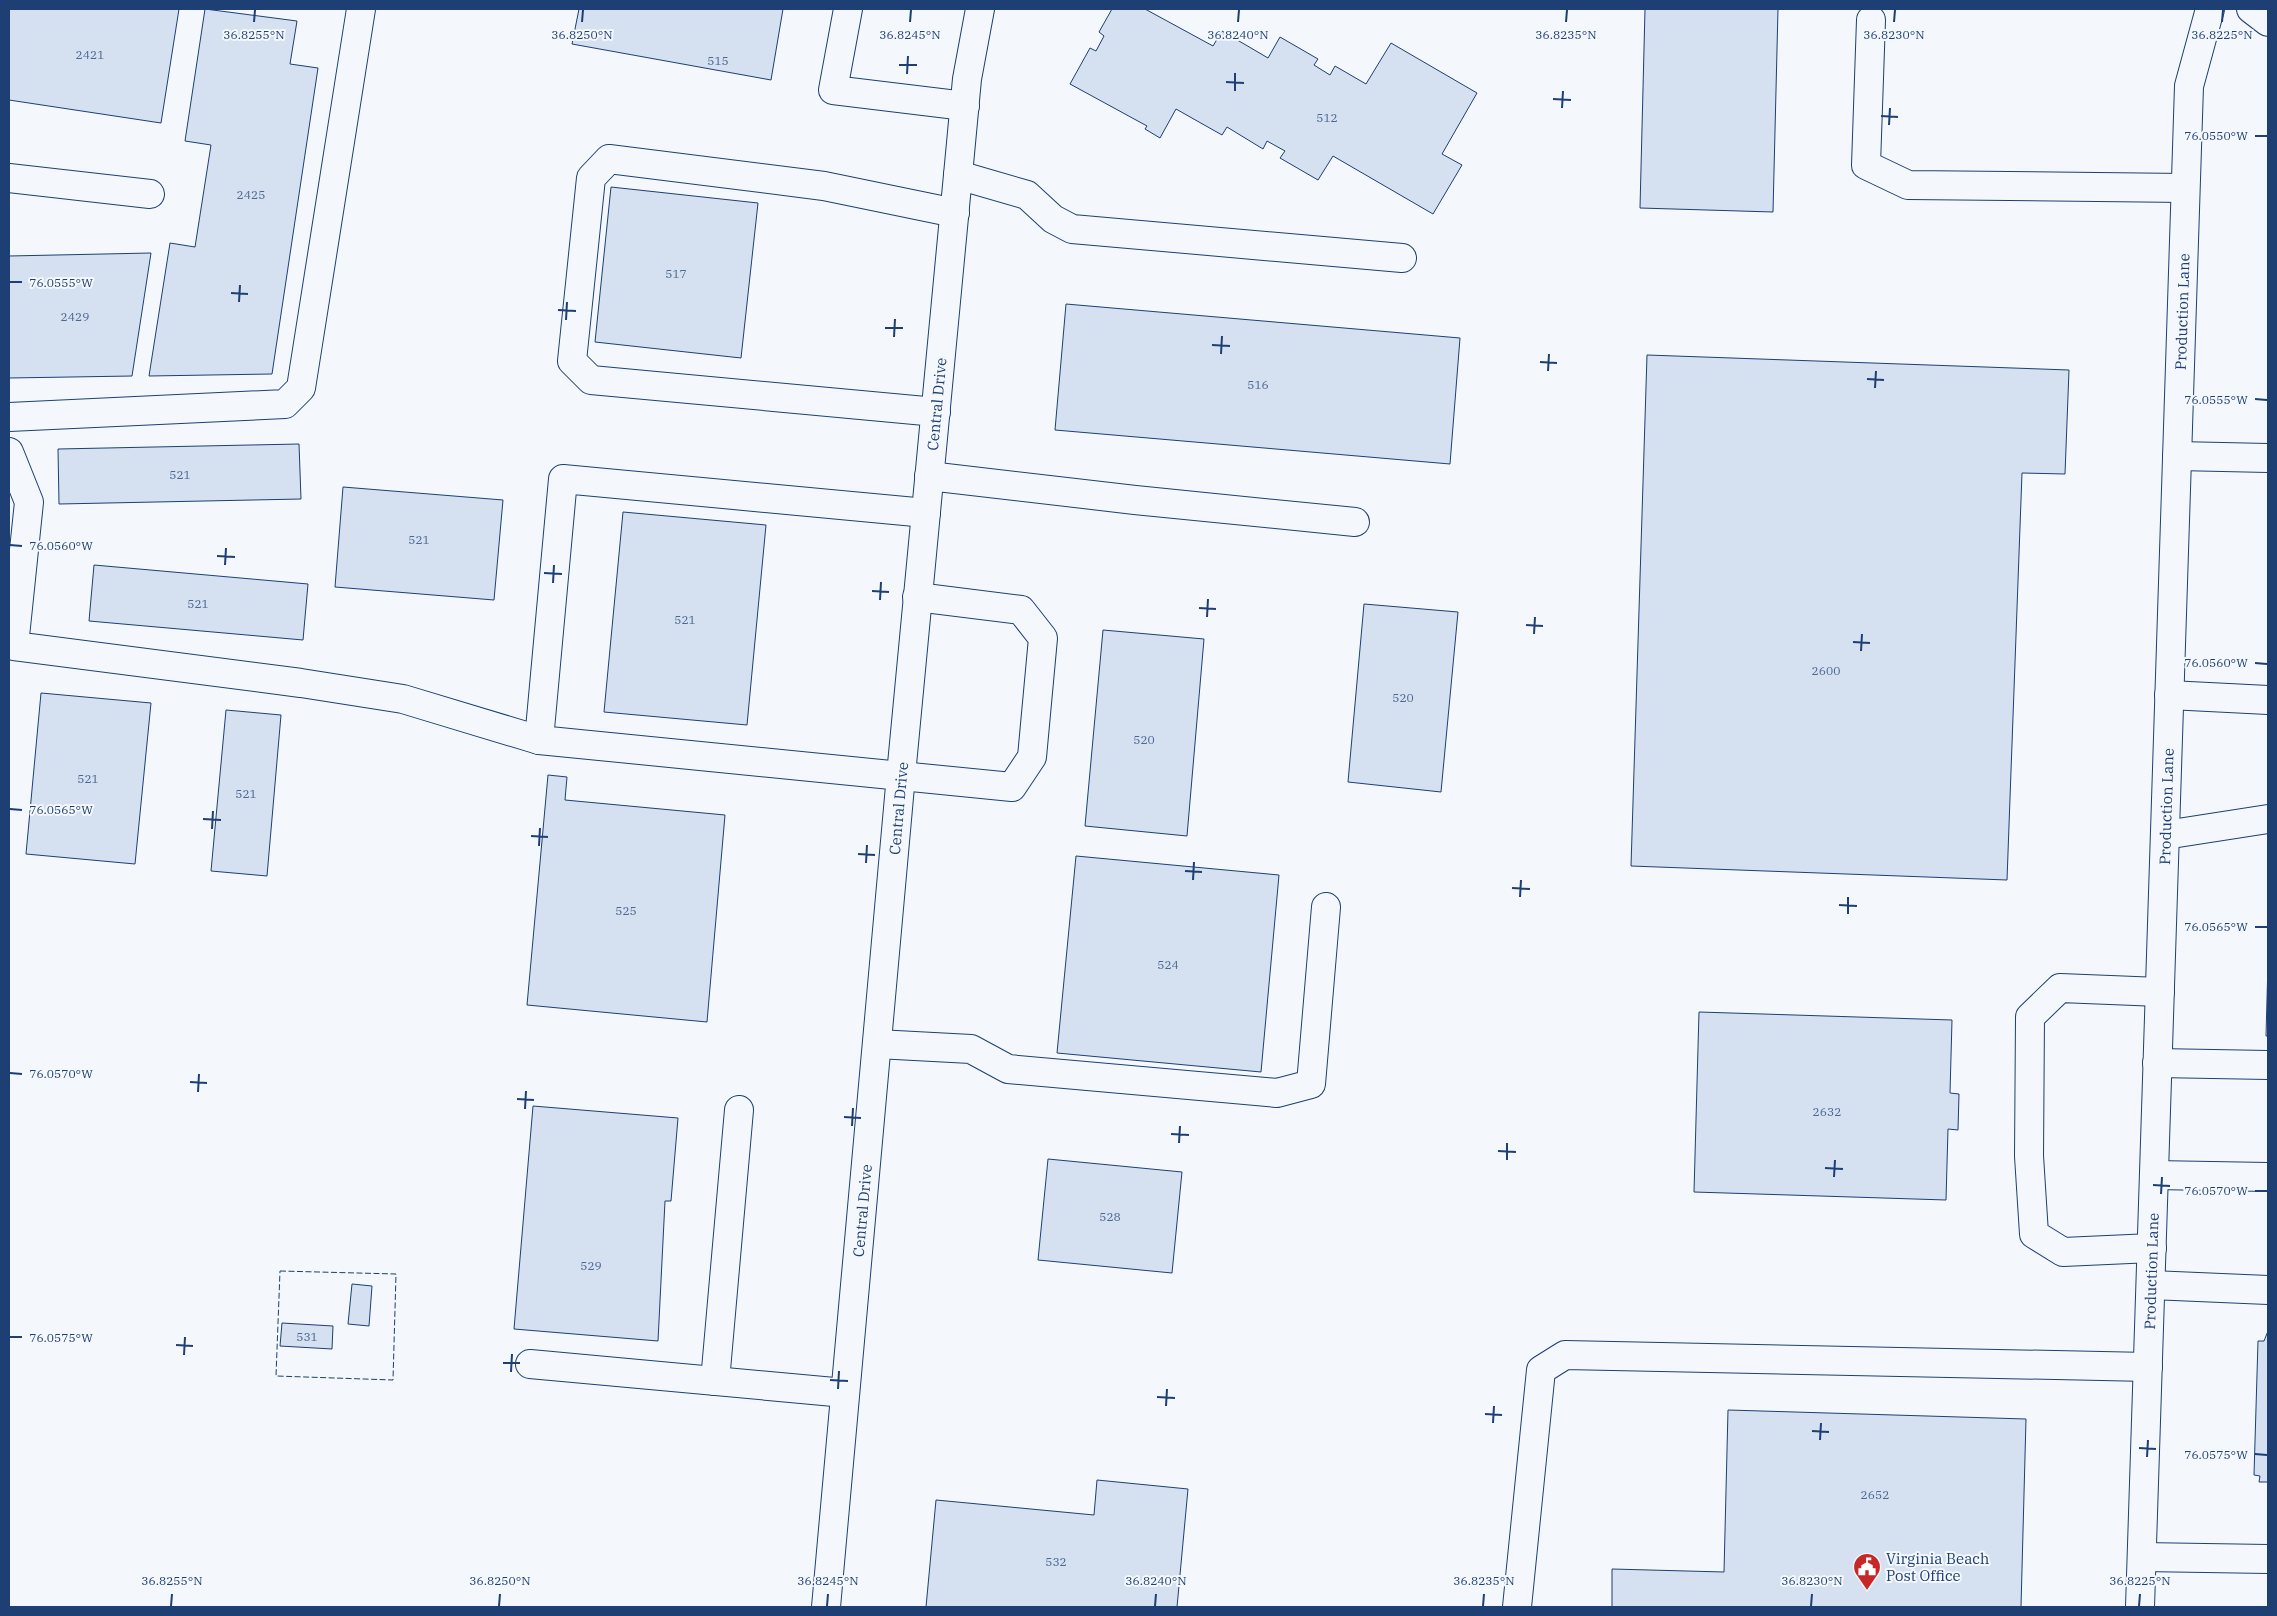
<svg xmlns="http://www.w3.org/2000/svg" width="2277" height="1616" font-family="'IBM Plex Serif',serif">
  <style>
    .building { fill: #d5e0f0; stroke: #1d3f73 }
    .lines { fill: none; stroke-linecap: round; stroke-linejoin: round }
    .minor-casing { stroke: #1d3f73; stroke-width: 30 }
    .minor { stroke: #f4f7fb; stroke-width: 28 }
    .fence { stroke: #1d3f73; stroke-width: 1; stroke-dasharray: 6 2.5; stroke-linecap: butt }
    .ticks { fill: none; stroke: #1d3f73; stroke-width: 2 }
    .labels { text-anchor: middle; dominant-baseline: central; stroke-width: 4; stroke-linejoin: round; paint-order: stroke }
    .number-label { font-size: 12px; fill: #4b6792 }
    .street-label { font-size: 15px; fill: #1d3f73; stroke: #f4f7fb }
    .poi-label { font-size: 15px; fill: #1d3f73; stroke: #f4f7fb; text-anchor: start }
    .ticks-label { font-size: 12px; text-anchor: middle; fill: #1d3f73; stroke: #f4f7fb; stroke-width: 4; stroke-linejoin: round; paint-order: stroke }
  </style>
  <rect width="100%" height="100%" fill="#f4f7fb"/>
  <path class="building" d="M 9,9 L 179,9 L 161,123 L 9,100 Z
    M 205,9 L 297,21 L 290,64 L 318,68 L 272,374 L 149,376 L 170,243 L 195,247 L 211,145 L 185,141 Z
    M 579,9 L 783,9 L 771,80 L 572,44 Z
    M 1112,9 L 1145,9 L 1213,46 L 1222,31 L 1268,58 L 1280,37 L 1318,59 L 1314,65 L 1330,75 L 1335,66 L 1366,84 L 1391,43 L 1477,93 L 1442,154 L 1462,165 L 1433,214 L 1333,156 L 1318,180 L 1280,158 L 1285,151 L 1267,141 L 1263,149 L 1227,127 L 1222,135 L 1176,109 L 1160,138 L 1145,129 L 1147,126 L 1070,84 L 1090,48 L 1096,51 L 1104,36 L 1099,32 Z
    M 1645,9 L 1778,9 L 1773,212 L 1640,208 Z
    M 611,187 L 758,203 L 741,358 L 595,342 Z
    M 151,253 L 132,376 L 9,378 L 9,256 Z
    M 1066,304 L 1460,338 L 1450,464 L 1055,430 Z
    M 1647,355 L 2069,370 L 2065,474 L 2022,473 L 2007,880 L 1631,866 Z
    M 299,444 L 301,499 L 59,504 L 58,449 Z
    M 343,487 L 503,500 L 494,600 L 335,587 Z
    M 623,512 L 766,525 L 747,725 L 604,712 Z
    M 94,565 L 308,584 L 303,640 L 89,621 Z
    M 1364,604 L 1458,612 L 1441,792 L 1348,782 Z
    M 1103,630 L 1204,639 L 1187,836 L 1085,826 Z
    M 41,693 L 151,703 L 135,864 L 26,854 Z
    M 226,710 L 281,715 L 267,876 L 211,871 Z
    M 548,775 L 567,777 L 565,800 L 725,815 L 707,1022 L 527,1005 Z
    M 1076,856 L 1279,875 L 1261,1072 L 1057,1053 Z
    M 2268,963 L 2268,1036 L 2266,1036 Z
    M 1699,1012 L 1952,1020 L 1950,1093 L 1959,1094 L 1958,1130 L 1948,1129 L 1946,1200 L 1694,1192 Z
    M 533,1106 L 678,1118 L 671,1201 L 665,1201 L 658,1341 L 514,1329 Z
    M 1048,1159 L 1182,1172 L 1172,1273 L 1038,1260 Z
    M 352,1284 L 372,1286 L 369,1326 L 348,1324 Z
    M 282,1323 L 333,1326 L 332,1349 L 280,1346 Z
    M 2268,1331 L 2268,1482 L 2259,1482 L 2260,1476 L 2254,1475 L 2258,1341 L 2264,1341 Z
    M 1728,1410 L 2026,1419 L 2021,1607 L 1612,1607 L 1612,1569 L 1724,1572 Z
    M 1097,1480 L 1188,1489 L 1177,1607 L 926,1607 L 936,1500 L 1094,1515 Z"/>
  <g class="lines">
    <defs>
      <g id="minor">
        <path d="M 848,9 L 833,90 L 965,106"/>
        <path d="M 2251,9 L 2268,22"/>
        <path d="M 1871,20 L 1866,165 L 1908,185 L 2185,188"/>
        <path d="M 958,175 L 1027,195 L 1053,219 L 1072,229 L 1402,258"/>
        <path d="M 9,178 L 150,194"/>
        <path d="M 936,412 L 591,380 L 572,361 L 591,178 L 609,159 L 824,186 L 955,213"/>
        <path d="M 9,417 L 285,404 L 301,388 L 361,9"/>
        <path d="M 9,452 L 29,502 L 14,646 L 301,683 L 403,699 L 539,740"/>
        <path d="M 2177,456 L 2268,458"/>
        <path d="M 929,476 L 1135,500 L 1355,522"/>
        <path d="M 917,597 L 1021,610 L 1043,638 L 1032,757 L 1012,787 L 539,740 L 563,479 L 926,513"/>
        <path d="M 2169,695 L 2268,700"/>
        <path d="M 2165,835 L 2268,819"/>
        <path d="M 877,1044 L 971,1049 L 1008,1069 L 1277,1093 L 1311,1084 L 1326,907"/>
        <path d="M 2157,1063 L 2268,1065"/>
        <path d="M 2154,1175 L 2268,1177"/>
        <path d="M 2152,1248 L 2063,1252 L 2034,1234 L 2029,1156 L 2030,1017 L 2060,988 L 2160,992"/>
        <path d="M 2151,1285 L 2268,1290"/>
        <path d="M 530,1364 L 845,1393"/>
        <path d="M 715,1381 L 739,1110"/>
        <path d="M 2142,1557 L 2268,1559"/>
        <path id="s1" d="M 826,1607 L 901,775 L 958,175 L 967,79 L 980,9"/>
        <path d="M 1517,1607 L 1541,1370 L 1565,1355 L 2148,1367"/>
        <path id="s2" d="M 2140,1607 L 2189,86 L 2210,9"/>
      </g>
    </defs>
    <use href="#minor" class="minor-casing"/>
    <use href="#minor" class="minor"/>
    <path class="fence" d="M 280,1271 L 396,1274 L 393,1380 L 276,1376 Z"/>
  </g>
  <path class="ticks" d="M 254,22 L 255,10M 582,22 L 583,10M 910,22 L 911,10M 1238,22 L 1239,10M 1566,22 L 1567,10M 1894,22 L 1895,10M 2222,22 L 2223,10M 899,65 L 917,65M 907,74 L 908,56M 1226,82 L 1244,83M 1235,91 L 1235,73M 1553,99 L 1571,100M 1562,108 L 1563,91M 1881,116 L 1898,117M 1889,125 L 1890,108M 2255,136 L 2267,136M 10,282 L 22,282M 231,293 L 248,294M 239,302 L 240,285M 558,310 L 576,311M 566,320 L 567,302M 885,328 L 903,328M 894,337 L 895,319M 1212,345 L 1230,346M 1221,354 L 1222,336M 1540,362 L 1557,363M 1548,371 L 1549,354M 1867,379 L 1884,380M 1875,388 L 1876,371M 2255,399 L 2267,400M 10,545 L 22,546M 217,556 L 235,557M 225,565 L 226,548M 544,573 L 562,574M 553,583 L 554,565M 872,591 L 889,592M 880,600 L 881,582M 1199,608 L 1216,609M 1207,617 L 1208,599M 1526,625 L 1543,626M 1534,634 L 1535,617M 1853,642 L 1870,643M 1861,651 L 1862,634M 2255,663 L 2267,664M 10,809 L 22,810M 203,819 L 221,820M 212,829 L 213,811M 531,836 L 548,837M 539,846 L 540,828M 858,854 L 875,855M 866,863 L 867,845M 1185,871 L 1202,872M 1193,880 L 1194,862M 1512,888 L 1530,889M 1520,897 L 1521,880M 1839,905 L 1857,906M 1848,914 L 1848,897M 2255,927 L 2267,927M 10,1073 L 22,1074M 190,1082 L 207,1083M 198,1092 L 199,1074M 517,1099 L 534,1100M 525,1109 L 526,1091M 844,1117 L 861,1118M 852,1126 L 853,1108M 1171,1134 L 1189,1135M 1179,1143 L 1180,1126M 1498,1151 L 1516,1152M 1507,1160 L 1507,1143M 1825,1168 L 1843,1169M 1834,1177 L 1835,1160M 2153,1185 L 2170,1186M 2255,1191 L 2267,1191M 2161,1194 L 2162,1177M 10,1337 L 22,1337M 176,1345 L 193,1346M 184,1355 L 185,1337M 503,1363 L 520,1363M 511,1372 L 512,1354M 830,1380 L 848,1381M 838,1389 L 839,1371M 1157,1397 L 1175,1398M 1166,1406 L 1167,1389M 1485,1414 L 1502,1415M 1493,1423 L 1494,1406M 1812,1431 L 1829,1432M 1820,1440 L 1821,1423M 2139,1448 L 2156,1449M 2255,1454 L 2267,1455M 2147,1457 L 2148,1440M 171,1606 L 172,1594M 499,1606 L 500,1594M 827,1606 L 828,1594M 1155,1606 L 1156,1594M 1483,1606 L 1484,1594M 1811,1606 L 1812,1594M 2139,1606 L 2140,1594"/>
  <defs>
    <symbol id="civic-pin" viewBox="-11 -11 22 30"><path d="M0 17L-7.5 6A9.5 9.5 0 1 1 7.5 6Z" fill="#c62828" stroke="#f4f7fb"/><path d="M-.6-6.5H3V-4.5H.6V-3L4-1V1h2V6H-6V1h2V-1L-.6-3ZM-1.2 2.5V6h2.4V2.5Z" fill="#fff"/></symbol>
  </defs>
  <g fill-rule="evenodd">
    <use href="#civic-pin" x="1851" y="1551" width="32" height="43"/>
  </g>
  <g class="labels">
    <g class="number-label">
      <text x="90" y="54">2421</text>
      <text x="718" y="60">515</text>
      <text x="1327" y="117">512</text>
      <text x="251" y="194">2425</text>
      <text x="676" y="273">517</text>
      <text x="75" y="316">2429</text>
      <text x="1258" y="384">516</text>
      <text x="180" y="474">521</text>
      <text x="419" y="539">521</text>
      <text x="198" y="603">521</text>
      <text x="685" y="619">521</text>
      <text x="1826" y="670">2600</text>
      <text x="1403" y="697">520</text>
      <text x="1144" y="739">520</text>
      <text x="88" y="778">521</text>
      <text x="246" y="793">521</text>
      <text x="626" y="910">525</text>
      <text x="1168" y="964">524</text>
      <text x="1827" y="1111">2632</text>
      <text x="1110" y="1216">528</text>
      <text x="591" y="1265">529</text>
      <text x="307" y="1336">531</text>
      <text x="1875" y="1494">2652</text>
      <text x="1056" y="1561">532</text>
    </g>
    <g class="street-label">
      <text stroke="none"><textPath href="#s2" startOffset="1296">Production Lane</textPath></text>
      <text stroke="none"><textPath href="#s1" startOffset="1208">Central Drive</textPath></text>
      <text stroke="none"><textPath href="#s1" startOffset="802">Central Drive</textPath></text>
      <text stroke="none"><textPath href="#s2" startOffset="801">Production Lane</textPath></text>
      <text stroke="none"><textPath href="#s1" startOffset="398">Central Drive</textPath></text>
      <text stroke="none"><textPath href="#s2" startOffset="336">Production Lane</textPath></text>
    </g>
    <g class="poi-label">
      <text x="1886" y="1558">Virginia Beach<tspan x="1886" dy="17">Post Office</tspan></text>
    </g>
  </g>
  <g class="ticks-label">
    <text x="254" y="39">36.8255°N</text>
    <text x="582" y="39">36.8250°N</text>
    <text x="910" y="39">36.8245°N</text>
    <text x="1238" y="39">36.8240°N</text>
    <text x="1566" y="39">36.8235°N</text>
    <text x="1894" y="39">36.8230°N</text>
    <text x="2222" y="39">36.8225°N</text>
    <text x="2216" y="140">76.0550°W</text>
    <text x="61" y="287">76.0555°W</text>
    <text x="2216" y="404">76.0555°W</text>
    <text x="61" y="550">76.0560°W</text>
    <text x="2216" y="667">76.0560°W</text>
    <text x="61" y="814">76.0565°W</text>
    <text x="2216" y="931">76.0565°W</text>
    <text x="61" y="1078">76.0570°W</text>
    <text x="2216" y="1195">76.0570°W</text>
    <text x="61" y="1342">76.0575°W</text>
    <text x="2216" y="1459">76.0575°W</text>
    <text x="172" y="1585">36.8255°N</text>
    <text x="500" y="1585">36.8250°N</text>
    <text x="828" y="1585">36.8245°N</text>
    <text x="1156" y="1585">36.8240°N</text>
    <text x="1484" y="1585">36.8235°N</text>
    <text x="1812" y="1585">36.8230°N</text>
    <text x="2140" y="1585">36.8225°N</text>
  </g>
  <rect width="2277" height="1616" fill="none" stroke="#1d3f73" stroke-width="20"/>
</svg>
